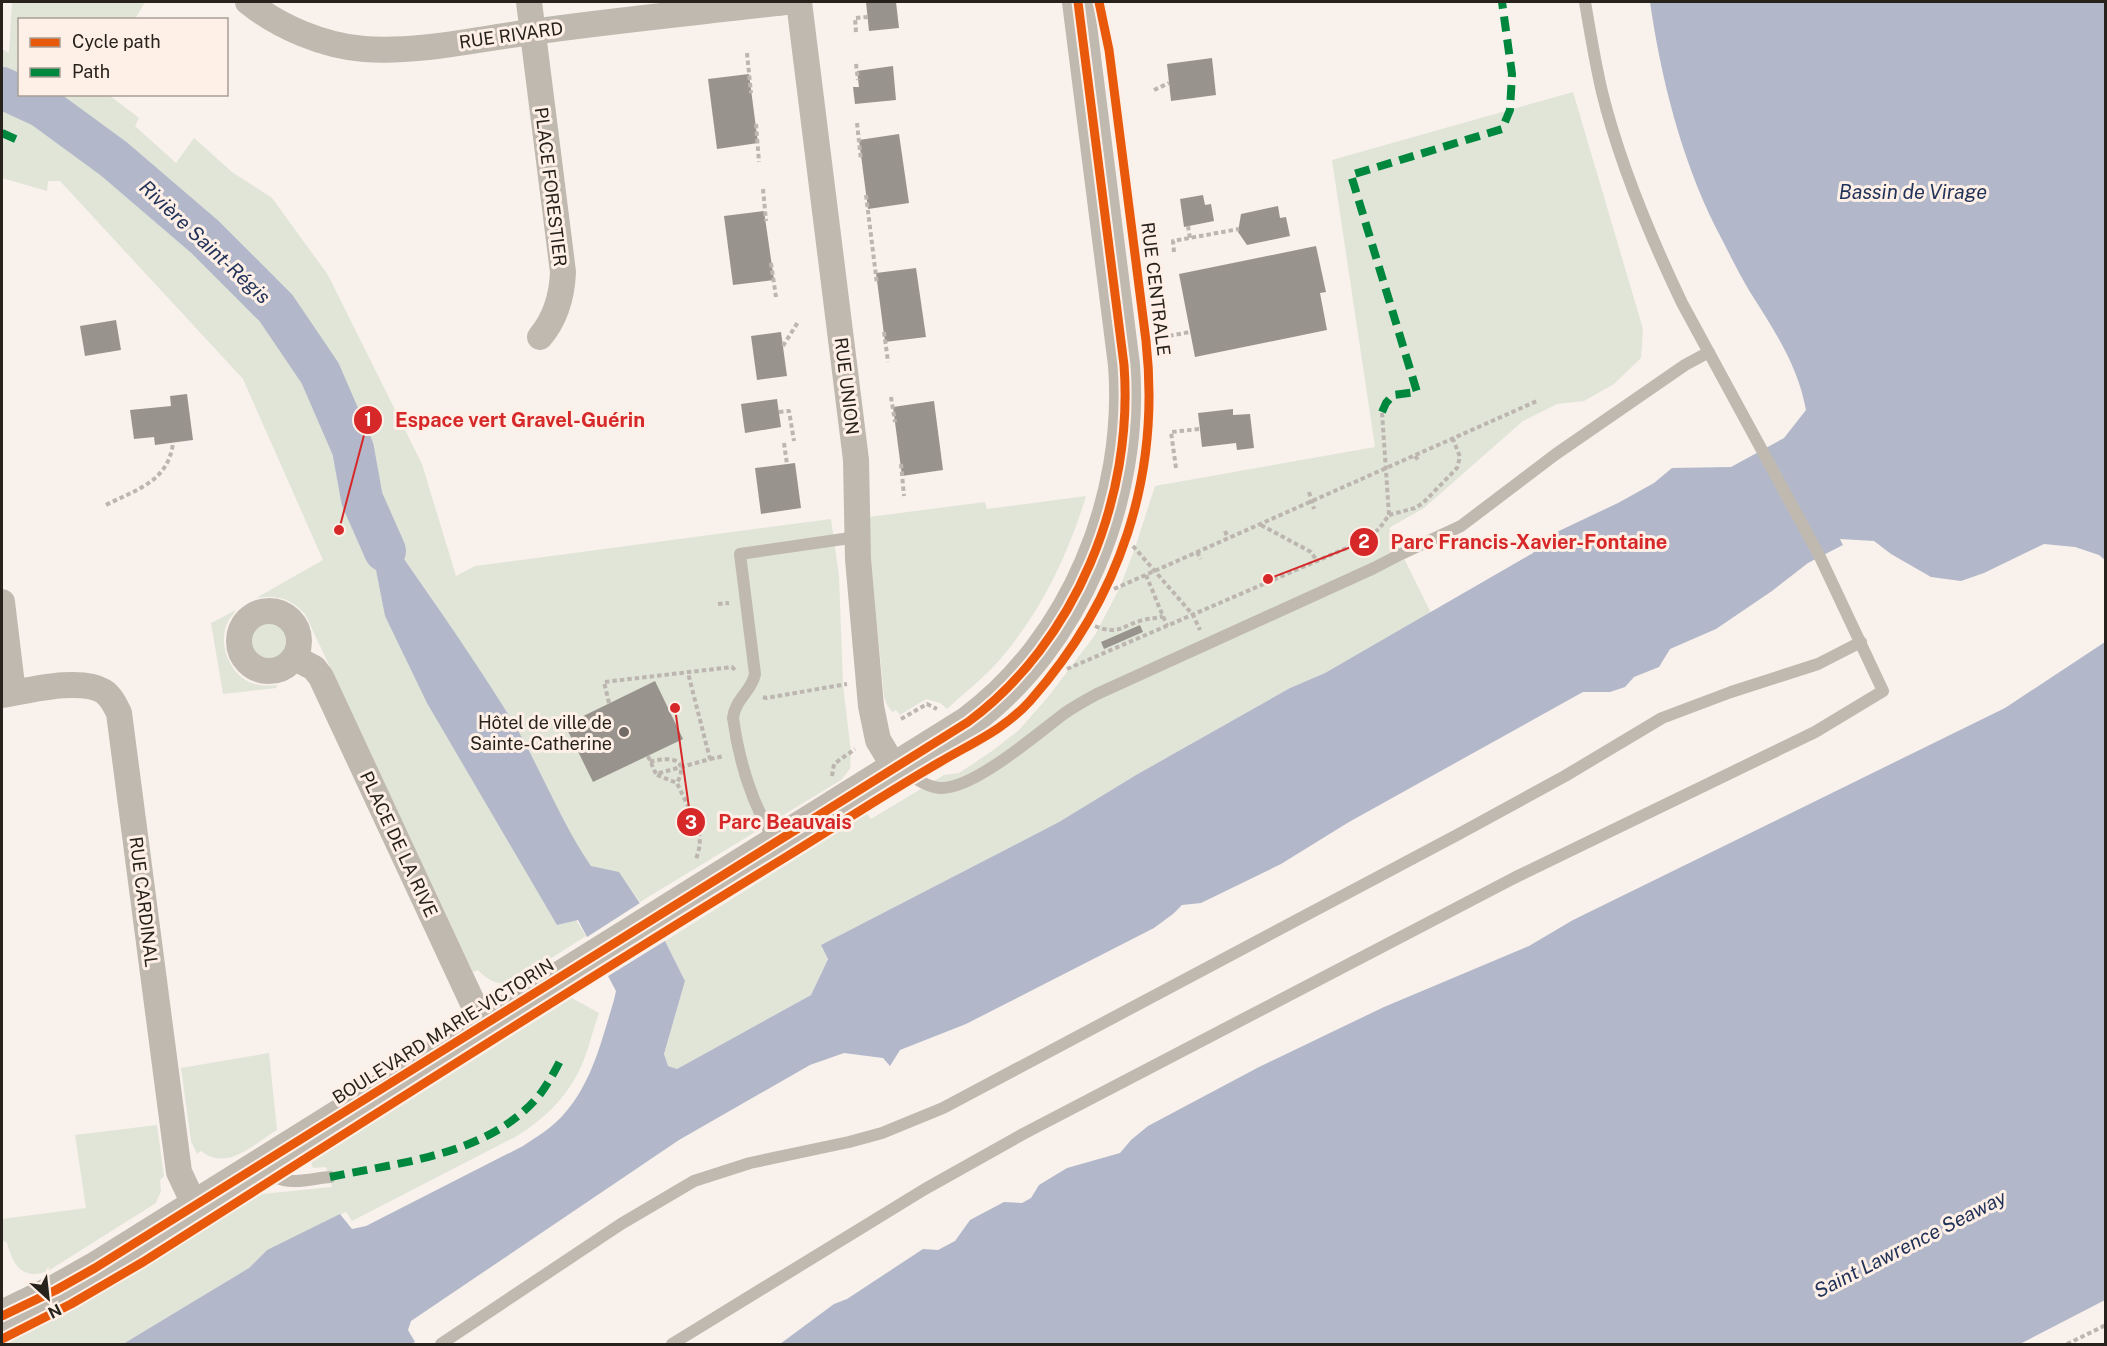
<svg xmlns="http://www.w3.org/2000/svg" width="2107" height="1346" font-family="'Public Sans',sans-serif">
  <style>
    .green { fill: #e0e5d8 }
    .water { fill: #b2b8c9 }
    .pier { fill: #f9f1ec }
    .lines { fill: none; stroke-linecap: round; stroke-linejoin: round }
    .river { stroke: #b2b8c9; stroke-width: 42 }
    .building { fill: #99938e }
    .path { stroke: #bdb6b0; stroke-width: 4; stroke-dasharray: 4.5 3; stroke-linecap: butt }
    .service { stroke: #c0b9b0; stroke-width: 12 }
    .minor { stroke: #c0b9b0; stroke-width: 26 }
    .tertiary { stroke: #c0b9b0; stroke-width: 32 }
    .quiet { stroke: #00873e; stroke-width: 8; stroke-dasharray: 15 8; stroke-linecap: butt }
    .cycleway-casing { stroke: #fef0e7; stroke-width: 13 }
    .cycleway { stroke: #e8590c; stroke-width: 9 }
    .poi-dot { fill: #716a65; stroke: #fef0e7; stroke-width: 2 }
    .labels { text-anchor: middle; dominant-baseline: central; stroke-width: 6; stroke-linejoin: round; paint-order: stroke }
    .street-label { font-size: 18px; fill: #28221d; stroke: #fef0e7 }
    .poi-label { font-size: 18px; fill: #28221d; stroke: #fef0e7; text-anchor: end }
    .water-label { font-size: 20px; font-style: italic; fill: #223359; stroke: #fef0e7 }
    .leader { fill: none; stroke: #d62828; stroke-width: 2 }
    .callout-dot { fill: #d62828; stroke: #fef0e7; stroke-width: 2 }
    .mark-label { font-size: 18px; text-anchor: middle; font-weight: bold; fill: #fff }
    .callout-label { font-size: 20px; text-anchor: middle; font-weight: bold; fill: #d62828; stroke: #fef0e7; stroke-width: 6; stroke-linejoin: round; paint-order: stroke }
  </style>
  <rect width="100%" height="100%" fill="#f9f1ec"/>
  <path class="green" d="M 12,2 L 145,2 L 135,19 L 20,20 L 20,94 L 109,95 L 139,118 L 135,126 L 176,163 L 194,138 L 232,172 L 272,198 L 328,275 L 422,464 L 456,576 L 475,566 L 831,519 L 839,576 L 843,685 L 851,752 L 850,769 L 841,780 L 640,902 L 619,873 L 591,866 L 571,838 L 514,725 L 429,594 L 363,501 L 385,616 L 586,936 L 512,983 C 498,985 488,981 478,970 L 473,972 L 305,614 C 290,598 278,595 256,598 L 323,560 L 243,379 L 60,181 L 48,181 L 47,191 L 2,178 L 2,49 L 9,53 Z
    M 1573,92 L 1643,329 L 1641,358 L 1614,384 L 1584,401 L 1557,404 L 1523,421 L 1424,508 L 1389,528 L 1431,613 L 1325,673 L 1290,688 L 1136,775 L 1059,822 L 821,945 L 828,958 L 811,995 L 677,1069 L 668,1066 L 664,1054 L 685,981 L 665,941 L 867,814 L 871,819 L 944,775 L 959,773 L 992,751 L 1019,730 L 1048,697 L 1095,635 L 1120,587 L 1135,548 L 1155,486 L 1375,447 L 1332,160 Z
    M 1086,496 C 1067,558 1039,616 995,665 C 980,681 963,694 947,709 L 940,703 L 926,699 L 900,715 L 896,710 L 892,712 L 887,705 L 884,696 L 870,553 L 869,517 L 985,502 L 987,509 Z
    M 236,610 C 233,615 228,620 226,626 C 219,646 230,673 249,682 C 258,686 267,686 277,685 L 276,688 L 223,694 L 211,623 Z
    M251 641a18 18 0 1 1 36 0a18 18 0 1 1-36 0Z
    M 572,998 L 599,1013 C 592,1032 588,1053 579,1071 C 565,1099 543,1120 517,1136 L 352,1221 L 346,1212 L 267,1250 L 249,1268 L 123,1344 L 2,1344 L 79,1307 L 262,1194 L 332,1187 L 326,1167 L 313,1168 L 311,1162 Z
    M 269,1053 L 277,1130 C 254,1144 227,1172 201,1151 L 197,1154 L 191,1141 L 181,1068 Z
    M 157,1125 L 164,1176 L 160,1180 L 161,1191 L 156,1203 L 48,1271 C 22,1281 12,1264 7,1242 L 2,1241 L 2,1219 L 86,1208 L 75,1135 Z"/>
  <path class="water" d="M 1650,2 L 2105,2 L 2105,560 L 2099,555 L 2075,547 L 2044,544 L 1984,573 L 1961,581 L 1931,577 L 1891,554 L 1874,541 L 1840,539 L 1843,545 L 1808,563 L 1772,591 L 1716,629 L 1670,649 L 1659,667 L 1634,677 L 1625,687 L 1610,692 L 1583,692 L 1349,822 L 1281,864 L 1201,903 L 1182,905 L 1173,914 L 1154,928 L 966,1024 L 900,1050 L 890,1066 L 883,1058 L 844,1053 L 810,1065 L 679,1140 L 411,1321 L 408,1330 L 415,1342 L 411,1344 L 123,1344 L 249,1268 L 267,1250 L 340,1214 L 352,1229 L 366,1226 L 523,1146 C 538,1136 553,1127 564,1114 C 592,1083 602,1039 614,1000 L 616,991 L 578,920 L 557,925 L 427,703 L 385,616 L 362,499 C 414,573 466,646 513,722 C 541,769 560,821 591,866 L 619,872 L 665,941 L 685,981 L 664,1054 L 668,1066 L 677,1069 L 811,995 L 828,959 L 821,945 L 1059,822 L 1136,775 L 1290,688 L 1325,673 L 1533,553 L 1542,539 L 1618,503 L 1654,483 L 1672,468 L 1731,467 L 1784,438 L 1806,410 C 1798,365 1774,330 1750,292 C 1738,272 1727,249 1716,228 C 1681,158 1661,78 1650,2 Z
    M 2105,642 L 2105,1300 L 2020,1344 L 780,1344 L 834,1304 L 847,1299 L 923,1249 L 938,1250 L 955,1241 L 970,1220 L 1004,1202 L 1022,1203 L 1031,1198 L 1039,1185 L 1067,1168 L 1120,1153 L 1131,1140 L 1148,1126 L 1259,1067 L 1384,1007 L 1529,946 L 1573,920 L 2005,708 Z"/>
  <path class="pier" d="M 643,901 L 668,939 L 605,978 L 584,939 Z"/>
  <g class="lines">
    <path class="river" d="M 2,88 L 43,107 L 114,159 L 205,237 L 276,308 L 320,373 L 353,449 L 362,499 L 385,551"/>
  </g>
  <path class="building" d="M 866,2 L 896,2 L 899,28 L 869,31 Z
    M 1212,58 L 1216,95 L 1171,101 L 1167,64 Z
    M 893,66 L 896,100 L 855,104 L 853,87 L 859,87 L 857,71 Z
    M 749,74 L 758,143 L 717,149 L 708,79 Z
    M 899,134 L 909,203 L 868,209 L 859,140 Z
    M 1203,195 L 1205,205 L 1211,204 L 1214,221 L 1184,227 L 1180,199 Z
    M 1278,206 L 1280,218 L 1286,217 L 1290,236 L 1247,245 L 1238,232 L 1241,214 Z
    M 764,211 L 774,280 L 733,285 L 724,216 Z
    M 1316,246 L 1326,292 L 1320,293 L 1327,330 L 1195,357 L 1179,274 Z
    M 916,268 L 926,337 L 885,342 L 876,273 Z
    M 116,320 L 121,350 L 85,356 L 80,326 Z
    M 781,332 L 787,376 L 757,380 L 751,336 Z
    M 187,394 L 193,440 L 155,445 L 154,437 L 134,439 L 130,410 L 171,406 L 170,396 Z
    M 777,399 L 781,427 L 745,433 L 741,404 Z
    M 934,401 L 943,470 L 902,476 L 893,407 Z
    M 1233,409 L 1233,415 L 1250,414 L 1254,448 L 1237,450 L 1236,443 L 1202,447 L 1198,413 Z
    M 795,463 L 801,508 L 761,514 L 755,468 Z
    M 1140,625 L 1143,632 L 1104,649 L 1101,642 Z
    M 655,681 L 683,739 L 593,782 L 565,725 Z"/>
  <g class="lines">
    <path class="path" d="M 856,32 L 855,18 L 868,17
      M 747,53 L 751,93
      M 856,64 L 858,80
      M 1154,90 L 1169,83
      M 857,123 L 861,160
      M 756,124 L 759,162
      M 763,189 L 766,221
      M 866,195 L 877,284
      M 1188,226 L 1190,238
      M 1174,252 L 1173,241 L 1239,229
      M 771,263 L 776,297
      M 884,332 L 888,362
      M 1147,340 L 1190,332
      M 783,346 L 798,322
      M 891,397 L 895,422
      M 779,412 L 789,411 L 794,441
      M 784,443 L 787,464
      M 1415,456 L 1419,461
      M 901,464 L 904,496
      M 1176,468 L 1171,432 L 1200,429
      M 1309,492 L 1314,509
      M 106,505 C 137,489 168,482 173,443
      M 1389,515 L 1415,508 L 1423,503 L 1457,468 L 1460,457 L 1453,439
      M 1261,525 L 1311,552 L 1317,561
      M 1225,531 L 1228,538
      M 1363,541 L 1368,554
      M 1133,546 L 1193,615 L 1200,630
      M 1197,552 L 1201,559
      M 1146,575 L 1167,626
      M 1114,589 L 1537,401
      M 718,604 L 729,603
      M 1095,626 C 1119,636 1123,625 1143,620 C 1150,618 1156,619 1163,616
      M 1067,669 L 1363,541 L 1379,529 L 1389,515 L 1382,412
      M 763,697 L 766,698 L 847,684
      M 609,703 L 604,682 L 732,667 L 737,672
      M 901,719 L 927,704 L 937,709
      M 648,756 L 656,774 L 710,759 L 688,673
      M 710,759 L 724,756
      M 650,762 C 670,756 690,758 677,783
      M 657,775 L 677,783 L 693,817 L 699,832 L 700,845 L 696,860
      M 832,776 L 834,764 L 855,749
      M 2067,1344 L 2106,1325"/>
    <path class="service" d="M 899,767 C 911,775 925,787 940,788 C 973,790 1038,733 1065,713 C 1075,706 1086,700 1097,694 L 1374,568 L 1401,554 L 1461,526 L 1556,454 L 1685,365 L 1709,352
      M 775,841 C 752,804 739,761 733,718 C 735,699 752,691 755,674 L 740,554 L 857,537
      M 265,1164 C 268,1169 271,1175 277,1178 C 291,1185 315,1178 330,1177
      M 441,1344 L 621,1224 L 694,1181 L 750,1163 L 849,1142 L 882,1133 L 943,1108 L 1457,835 L 1565,776 L 1662,718 L 1731,692 L 1818,664 L 1861,642
      M 672,1344 L 925,1189 L 1023,1134 L 1514,878 L 1815,732 L 1883,691 L 1820,557 L 1682,303 C 1650,236 1620,165 1602,92 C 1595,62 1590,32 1585,2"/>
    <path class="minor" d="M 248,2 C 279,27 324,46 364,49 C 420,53 477,39 532,32 C 616,20 701,12 785,2
      M 529,2 L 563,272 C 562,297 556,318 540,337
      M 799,2 L 856,460 L 858,559 L 871,706 L 878,740 L 890,760 L 897,766
      M 2,602 L 13,693
      M239 641a30 30 0 1 1 60 0a30 30 0 1 1-60 0Z
      M 295,658 L 314,668 L 321,677 L 483,1025
      M 2,695 C 27,691 80,677 103,691 C 111,696 115,705 119,713 L 179,1172 L 195,1206"/>
    <path class="tertiary" d="M 2,1316 L 56,1290 L 95,1268 L 968,722 C 1076,642 1134,498 1124,365 L 1078,2"/>
    <path class="quiet" d="M 2,133 L 20,141
      M 1382,412 L 1386,403 L 1393,395 L 1417,392 L 1351,175 L 1502,129 L 1510,110 L 1512,74 L 1502,2
      M 330,1177 C 401,1162 492,1155 541,1093 C 549,1082 556,1069 562,1057"/>
    <defs>
      <path id="cycleway" d="M 2,1316 L 56,1290 L 95,1268 L 968,722 C 1076,642 1134,498 1124,365 L 1078,2
        M 2,1339 L 71,1304 L 143,1262 C 357,1126 570,989 786,857 C 838,825 888,792 940,762 C 972,743 1005,729 1030,701 C 1120,599 1161,477 1146,341 L 1109,50 L 1099,2"/>
    </defs>
    <use href="#cycleway" class="cycleway-casing"/>
    <use href="#cycleway" class="cycleway"/>
  </g>
  <circle class="poi-dot" cx="624" cy="732" r="6"/>
  <g class="labels">
    <g class="street-label">
      <text transform="translate(511 35) rotate(-8)">RUE RIVARD</text>
      <text transform="translate(551 187) rotate(83)">PLACE FORESTIER</text>
      <text transform="translate(1156 289) rotate(83)">RUE CENTRALE</text>
      <text transform="translate(847 386) rotate(83)">RUE UNION</text>
      <text transform="translate(399 844) rotate(65)">PLACE DE LA RIVE</text>
      <text transform="translate(144 902) rotate(83)">RUE CARDINAL</text>
      <text transform="translate(443 1031) rotate(-32)">BOULEVARD MARIE-VICTORIN</text>
    </g>
    <g class="poi-label">
      <text x="612" y="722">Hôtel de ville de<tspan x="612" dy="21">Sainte-Catherine</tspan></text>
    </g>
    <g class="water-label">
      <text x="1913" y="192">Bassin de Virage</text>
      <text transform="translate(205 242) rotate(43)">Rivière Saint-Régis</text>
      <text transform="translate(1910 1244) rotate(-27)">Saint Lawrence Seaway</text>
    </g>
  </g>
  <path class="leader" d="M339 530L368 420M1268 579L1364 542M675 708L691 822"/>
  <g class="callout-dot">
    <circle cx="339" cy="530" r="6"/>
    <circle cx="1268" cy="579" r="6"/>
    <circle cx="675" cy="708" r="6"/>
    <circle cx="368" cy="420" r="15"/>
    <circle cx="1364" cy="542" r="15"/>
    <circle cx="691" cy="822" r="15"/>
  </g>
  <g class="mark-label">
    <text x="368" y="426">1</text>
    <text x="1364" y="548">2</text>
    <text x="691" y="829">3</text>
  </g>
  <g class="callout-label">
    <text x="520" y="427">Espace vert Gravel-Guérin</text>
    <text x="1529" y="549">Parc Francis-Xavier-Fontaine</text>
    <text x="785" y="829">Parc Beauvais</text>
  </g>
  <rect width="2107" height="1346" fill="none" stroke="#28221d" stroke-width="6"/>
  <rect x="18" y="18" width="210" height="78" fill="#fef0e7" stroke="#a89e96" stroke-width="1.5"/>
  <rect x="30" y="38" width="30" height="9" fill="#e8590c" stroke="#a89e96" stroke-width="1.5"/>
  <text x="72" y="48" font-size="18" fill="#28221d">Cycle path</text>
  <rect x="30" y="68" width="30" height="9" fill="#00873e" stroke="#a89e96" stroke-width="1.5"/>
  <text x="72" y="78" font-size="18" fill="#28221d">Path</text>
  <g transform="translate(48 1298) rotate(153)" stroke="#fef0e7" stroke-width="4.5" paint-order="stroke">
  <path d="M0-4.5L10 22L0 15L-10 22Z" fill="#28221d"/>
  <text y="-9" font-size="16" font-weight="bold" text-anchor="middle" fill="#28221d">N</text>
  </g>
</svg>
